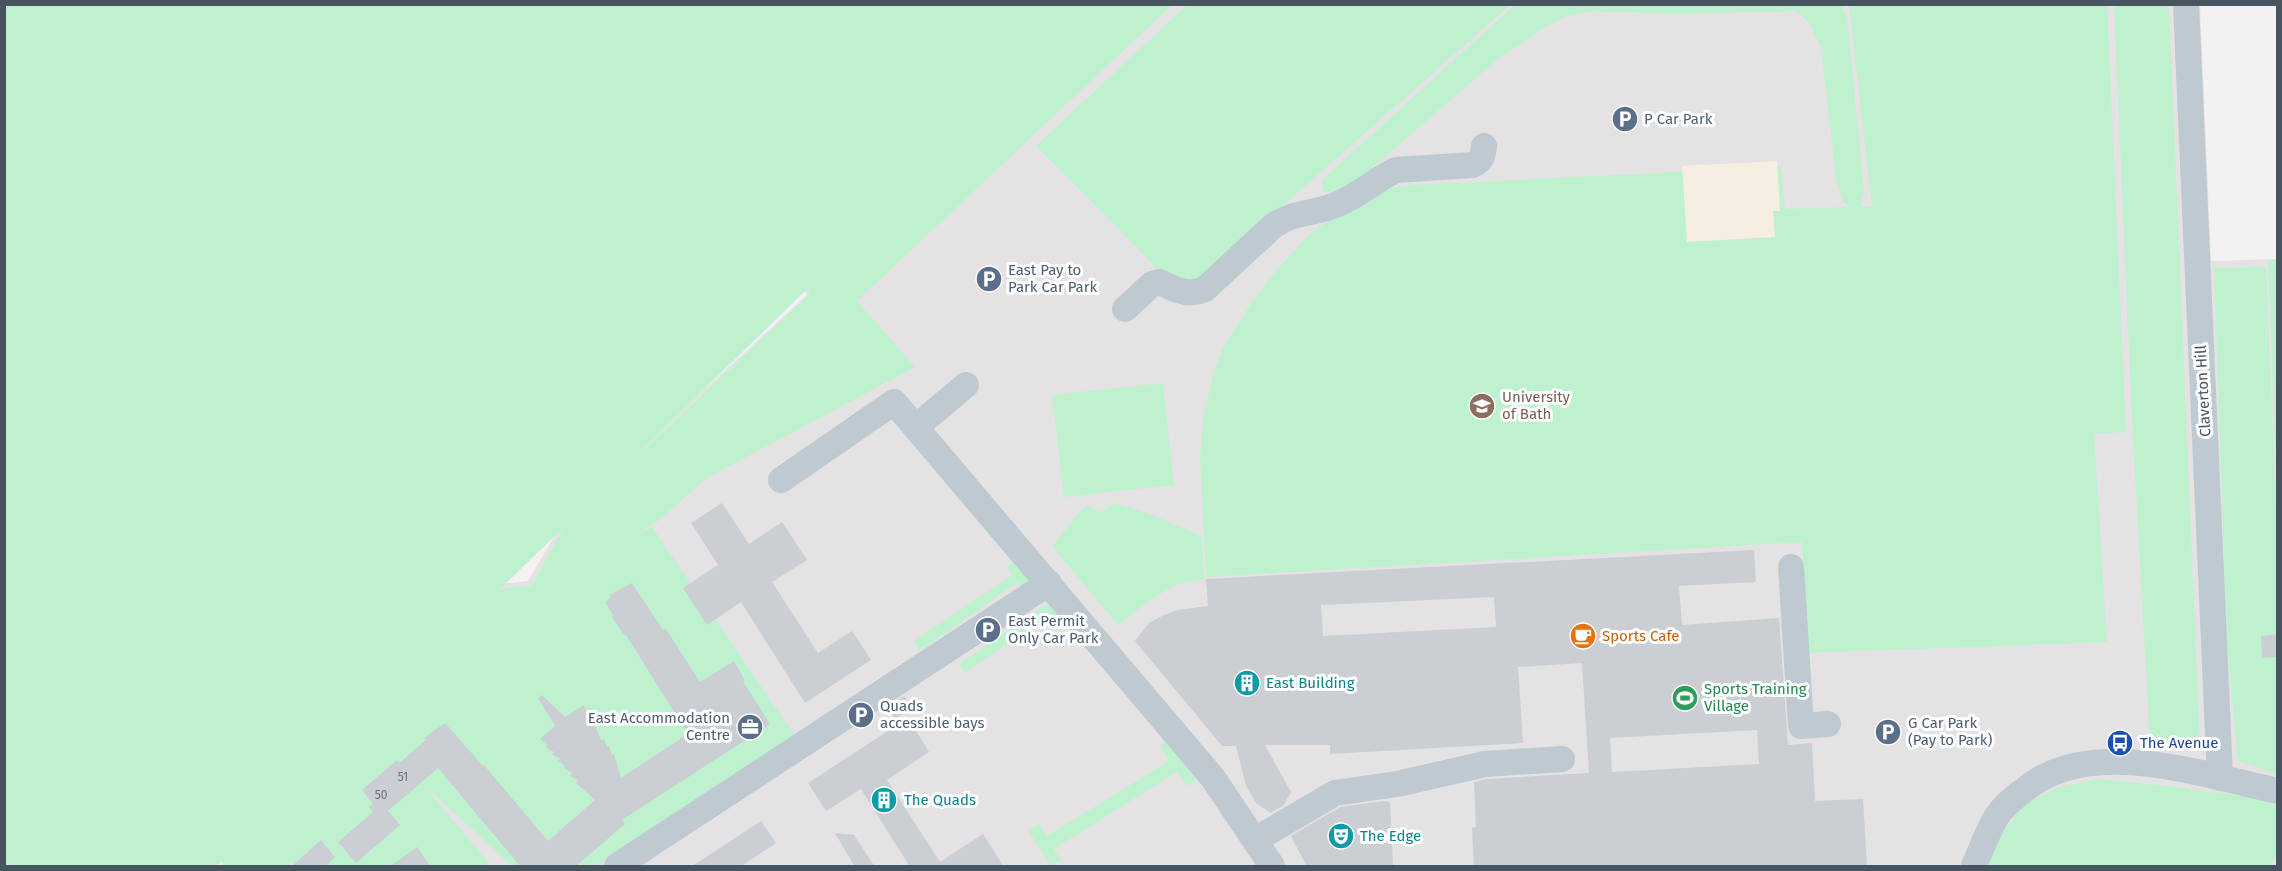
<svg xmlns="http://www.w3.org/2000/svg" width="2282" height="871" font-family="'Fira Sans',sans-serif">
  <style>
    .education { fill: #e4e2e3 }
    .green { fill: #bef2cf; fill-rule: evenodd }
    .sand { fill: #f5eee1 }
    .building { fill: #cbced3; fill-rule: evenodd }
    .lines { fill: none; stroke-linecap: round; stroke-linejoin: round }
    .minor { stroke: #bec9d1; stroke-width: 26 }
    .labels { text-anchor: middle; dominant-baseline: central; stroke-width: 6; stroke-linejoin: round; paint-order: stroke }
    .number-label { font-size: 12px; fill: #68737d }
    .service-label { font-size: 15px; fill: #4e5e75; stroke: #fff; text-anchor: start }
    .street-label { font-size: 15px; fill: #475560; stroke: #fff }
    .education-label { font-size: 15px; fill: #785e54; stroke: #fff; text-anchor: start }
    .food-label { font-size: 15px; fill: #c56008; stroke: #fff; text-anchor: start }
    .culture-label { font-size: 15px; fill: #0d838f; stroke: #fff; text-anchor: start }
    .leisure-label { font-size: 15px; fill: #27864d; stroke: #fff; text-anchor: start }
    .transit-label { font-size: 15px; fill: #164399; stroke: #fff; text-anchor: start }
  </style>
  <rect width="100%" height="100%" fill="#f3f1f1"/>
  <path class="education" d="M 1049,5 L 2200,5 L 2211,261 L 2277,259 L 2277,866 L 220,866 L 257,816 L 475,587 L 528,581 L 565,518 L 807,295 L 779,247 Z"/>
  <path class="green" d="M 1516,4 L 1841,5 L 1847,16 L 1864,191 L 1860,207 L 1872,206 L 1849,5 L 2107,5 L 2126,432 L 2094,434 L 2107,642 L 1807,653 L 1802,542 L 1206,577 L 1200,458 L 1203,419 L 1214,372 L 1222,350 L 1253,300 L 1280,266 L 1313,231 L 1346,209 L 1386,189 L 1413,185 L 1781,167 L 1785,209 L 1849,207 L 1843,201 L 1836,178 L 1821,48 L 1810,24 L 1797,11 L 1677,14 L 1592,11 L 1566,16 L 1540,30 L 1498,59 L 1343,193 L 1335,194 L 1323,191 L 1322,180 Z
    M 4,5 L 1172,5 L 857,301 L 915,367 L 707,478 L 659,520 L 634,537 L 652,527 L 796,737 L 595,866 L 512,866 L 423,784 L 491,866 L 226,866 L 222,862 L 217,866 L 5,866 ZM 807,289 L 810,294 L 632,461 L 632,460 ZM 564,527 L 532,585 L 501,589 L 501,588 Z
    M 1187,5 L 1510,5 L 1193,285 L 1157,268 L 1036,146 Z
    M 2114,5 L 2169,5 L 2200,751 L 2150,744 L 2132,420 Z
    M 2268,260 L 2278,260 L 2277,494 Z
    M 2266,267 L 2277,537 L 2277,684 L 2233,649 L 2277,685 L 2277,774 L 2238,761 L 2227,645 L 2214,268 Z
    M 1163,383 L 1174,485 L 1064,497 L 1052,395 Z
    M 1112,504 C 1123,504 1129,508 1140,511 C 1162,518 1181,527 1202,537 L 1204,579 L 1178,584 L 1153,598 L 1118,625 L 1052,546 L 1080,512 L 1088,505 L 1101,513 Z
    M 1016,560 L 1031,581 L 1022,587 L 1018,582 L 920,651 L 914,641 L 1012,575 L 1007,566 Z
    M 1052,601 L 1066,622 L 1056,629 L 1047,617 L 965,673 L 959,664 Z
    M 1171,739 L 1196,780 L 1186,786 L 1177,772 L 1054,849 L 1061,860 L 1051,866 L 1028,830 L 1039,824 L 1047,836 L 1169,761 L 1160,745 Z
    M 2097,779 L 2176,787 L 2277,801 L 2277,855 L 2273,860 L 2273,866 L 1989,866 L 1993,847 L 2022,806 L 2057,788 Z"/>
  <path class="sand" d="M 1777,161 L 1780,211 L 1773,211 L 1775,237 L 1687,242 L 1682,166 Z"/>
  <path class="building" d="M 722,503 L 749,544 L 782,522 L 807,560 L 772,582 L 818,653 L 852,631 L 871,660 L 805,703 L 741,602 L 707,625 L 683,588 L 718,565 L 691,523 Z
    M 1754,550 L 1756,582 L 1679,586 L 1682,625 L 1779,618 L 1788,745 L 1812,743 L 1815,801 L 1863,799 L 1867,867 L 1474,867 L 1472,828 L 1476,827 L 1474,782 L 1487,779 L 1589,773 L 1582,663 L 1518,667 L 1523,743 L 1330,754 L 1330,745 L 1265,745 L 1291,792 L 1284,805 L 1271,813 L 1257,804 L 1246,786 L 1236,746 L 1222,746 L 1135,641 L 1149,623 L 1164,615 L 1178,610 L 1208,606 L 1206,579 ZM 1494,597 L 1496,627 L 1323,636 L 1321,605 ZM 1757,730 L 1759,764 L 1612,772 L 1610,738 Z
    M 632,583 L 663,630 L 666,629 L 700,682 L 734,661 L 745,680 L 743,681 L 770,724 L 622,820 L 625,824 L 575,867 L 521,867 L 438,768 L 388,811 L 400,825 L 356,863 L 338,842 L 373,812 L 369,807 L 373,804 L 362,790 L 397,760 L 399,763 L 426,740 L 424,738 L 445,723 L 483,766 L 484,765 L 548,841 L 595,800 L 576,783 L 578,780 L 570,776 L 572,773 L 564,768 L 565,766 L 558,761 L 560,759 L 552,754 L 554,752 L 546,748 L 547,745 L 540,739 L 555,726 L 538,698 L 542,695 L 565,717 L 584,705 L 591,724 L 594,723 L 601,740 L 604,739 L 607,747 L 609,746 L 612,755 L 614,754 L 621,778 L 688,734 L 626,635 L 625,636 L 612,617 L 614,616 L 605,602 L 611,597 L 609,595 Z
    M 2277,634 L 2277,657 L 2262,658 L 2261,636 Z
    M 904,696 L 912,708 L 895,719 L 888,707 Z
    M 908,718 L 929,752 L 887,780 L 940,862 L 983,834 L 1004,867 L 910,867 L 861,789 L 826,811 L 808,783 Z
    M 1383,801 L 1390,802 L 1393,867 L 1307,867 L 1291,836 L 1340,807 Z
    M 761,821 L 776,843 L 740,867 L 691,867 Z
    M 835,833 L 854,835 L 875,867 L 855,867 Z
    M 321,840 L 335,857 L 325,867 L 291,867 Z
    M 417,847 L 431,867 L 389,867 Z"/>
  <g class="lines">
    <path class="minor" d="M 2186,4 L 2220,778
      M 1125,309 L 1152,284 L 1159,282 C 1176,289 1186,297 1205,289 L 1273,226 C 1291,213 1310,214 1330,207 C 1355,199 1373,181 1396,170 L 1473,165 C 1482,160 1483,156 1484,146
      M 916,427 L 966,385
      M 781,480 L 894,402 L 1213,778 L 1272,866
      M 1791,567 L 1801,726 L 1828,724
      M 1255,840 L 1335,793 L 1397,784 L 1485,764 L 1562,759
      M 617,866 L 1049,583
      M 1974,866 C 1981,850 1987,832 1997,816 C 2003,806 2013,799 2023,791 C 2089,734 2202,775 2278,791"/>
  </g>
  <defs>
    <symbol id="parking-disc" viewBox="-11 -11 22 22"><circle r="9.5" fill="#5c6f8a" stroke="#fff"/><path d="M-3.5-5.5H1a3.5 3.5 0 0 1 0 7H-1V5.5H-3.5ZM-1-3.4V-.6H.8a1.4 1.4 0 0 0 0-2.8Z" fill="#fff"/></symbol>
    <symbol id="university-disc" viewBox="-11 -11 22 22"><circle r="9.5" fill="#8d6e63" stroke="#fff"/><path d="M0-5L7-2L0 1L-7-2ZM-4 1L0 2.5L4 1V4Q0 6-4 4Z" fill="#fff"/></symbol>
    <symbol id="cafe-disc" viewBox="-11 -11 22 22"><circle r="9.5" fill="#e8710a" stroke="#fff"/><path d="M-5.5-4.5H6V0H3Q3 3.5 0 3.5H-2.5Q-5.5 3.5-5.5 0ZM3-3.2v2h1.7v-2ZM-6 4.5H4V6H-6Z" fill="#fff"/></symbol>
    <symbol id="building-disc" viewBox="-11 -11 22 22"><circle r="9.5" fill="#0f9aa8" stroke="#fff"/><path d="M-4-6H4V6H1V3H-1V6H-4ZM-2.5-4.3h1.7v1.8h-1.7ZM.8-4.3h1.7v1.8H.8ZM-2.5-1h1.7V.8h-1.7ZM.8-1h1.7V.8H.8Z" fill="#fff"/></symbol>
    <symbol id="stadium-disc" viewBox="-11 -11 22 22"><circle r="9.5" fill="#2e9e5b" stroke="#fff"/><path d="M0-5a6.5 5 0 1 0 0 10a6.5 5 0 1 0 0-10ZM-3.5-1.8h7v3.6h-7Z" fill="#fff"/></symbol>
    <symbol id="office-disc" viewBox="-11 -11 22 22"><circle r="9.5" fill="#5c6f8a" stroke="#fff"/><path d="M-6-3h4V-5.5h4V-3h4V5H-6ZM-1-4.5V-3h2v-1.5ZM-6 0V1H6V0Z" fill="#fff"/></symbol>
    <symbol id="bus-disc" viewBox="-11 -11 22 22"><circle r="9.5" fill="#1a4fb4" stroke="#fff"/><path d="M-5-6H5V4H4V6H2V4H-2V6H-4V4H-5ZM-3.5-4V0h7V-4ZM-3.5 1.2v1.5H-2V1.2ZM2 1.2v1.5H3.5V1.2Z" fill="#fff"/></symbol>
    <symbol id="theatre-disc" viewBox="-11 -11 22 22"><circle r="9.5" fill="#0f9aa8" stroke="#fff"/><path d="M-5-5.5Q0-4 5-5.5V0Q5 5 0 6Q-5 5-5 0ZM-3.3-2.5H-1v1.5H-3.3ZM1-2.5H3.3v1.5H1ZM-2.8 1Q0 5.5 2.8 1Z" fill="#fff"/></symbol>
  </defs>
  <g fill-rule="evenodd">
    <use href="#parking-disc" x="1610" y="104" width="30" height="30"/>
    <use href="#parking-disc" x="974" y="264" width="30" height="30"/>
    <use href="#university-disc" x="1467" y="391" width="30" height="30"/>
    <use href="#parking-disc" x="973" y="615" width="30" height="30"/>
    <use href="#cafe-disc" x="1568" y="621" width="30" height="30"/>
    <use href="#building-disc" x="1232" y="668" width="30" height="30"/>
    <use href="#stadium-disc" x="1670" y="683" width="30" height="30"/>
    <use href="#parking-disc" x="846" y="700" width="30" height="30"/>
    <use href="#office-disc" x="735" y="712" width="30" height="30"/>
    <use href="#parking-disc" x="1873" y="717" width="30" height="30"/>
    <use href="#bus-disc" x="2105" y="728" width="30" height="30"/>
    <use href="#building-disc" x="869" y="785" width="30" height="30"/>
    <use href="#theatre-disc" x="1326" y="821" width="30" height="30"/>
  </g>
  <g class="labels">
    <g class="number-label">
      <text x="403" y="777">51</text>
      <text x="381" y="795">50</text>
    </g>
    <g class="service-label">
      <text x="1644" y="119">P Car Park</text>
      <text x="1008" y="270">East Pay to<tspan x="1008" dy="17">Park Car Park</tspan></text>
      <text x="1008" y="621">East Permit<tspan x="1008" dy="17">Only Car Park</tspan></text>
      <text x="880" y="706">Quads<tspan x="880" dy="17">accessible bays</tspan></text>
      <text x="730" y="718" text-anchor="end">East Accommodation<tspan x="730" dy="17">Centre</tspan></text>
      <text x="1908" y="723">G Car Park<tspan x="1908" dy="17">(Pay to Park)</tspan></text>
    </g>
    <g class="street-label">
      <text transform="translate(2203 391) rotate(-93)">Claverton Hill</text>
    </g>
    <g class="education-label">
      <text x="1502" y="397">University<tspan x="1502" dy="17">of Bath</tspan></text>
    </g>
    <g class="food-label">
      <text x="1602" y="636">Sports Cafe</text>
    </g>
    <g class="culture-label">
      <text x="1266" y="683">East Building</text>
      <text x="904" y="800">The Quads</text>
      <text x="1360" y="836">The Edge</text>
    </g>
    <g class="leisure-label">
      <text x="1704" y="689">Sports Training<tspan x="1704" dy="17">Village</tspan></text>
    </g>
    <g class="transit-label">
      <text x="2140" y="743">The Avenue</text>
    </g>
  </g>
  <rect width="2282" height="871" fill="none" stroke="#475560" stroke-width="12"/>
</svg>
